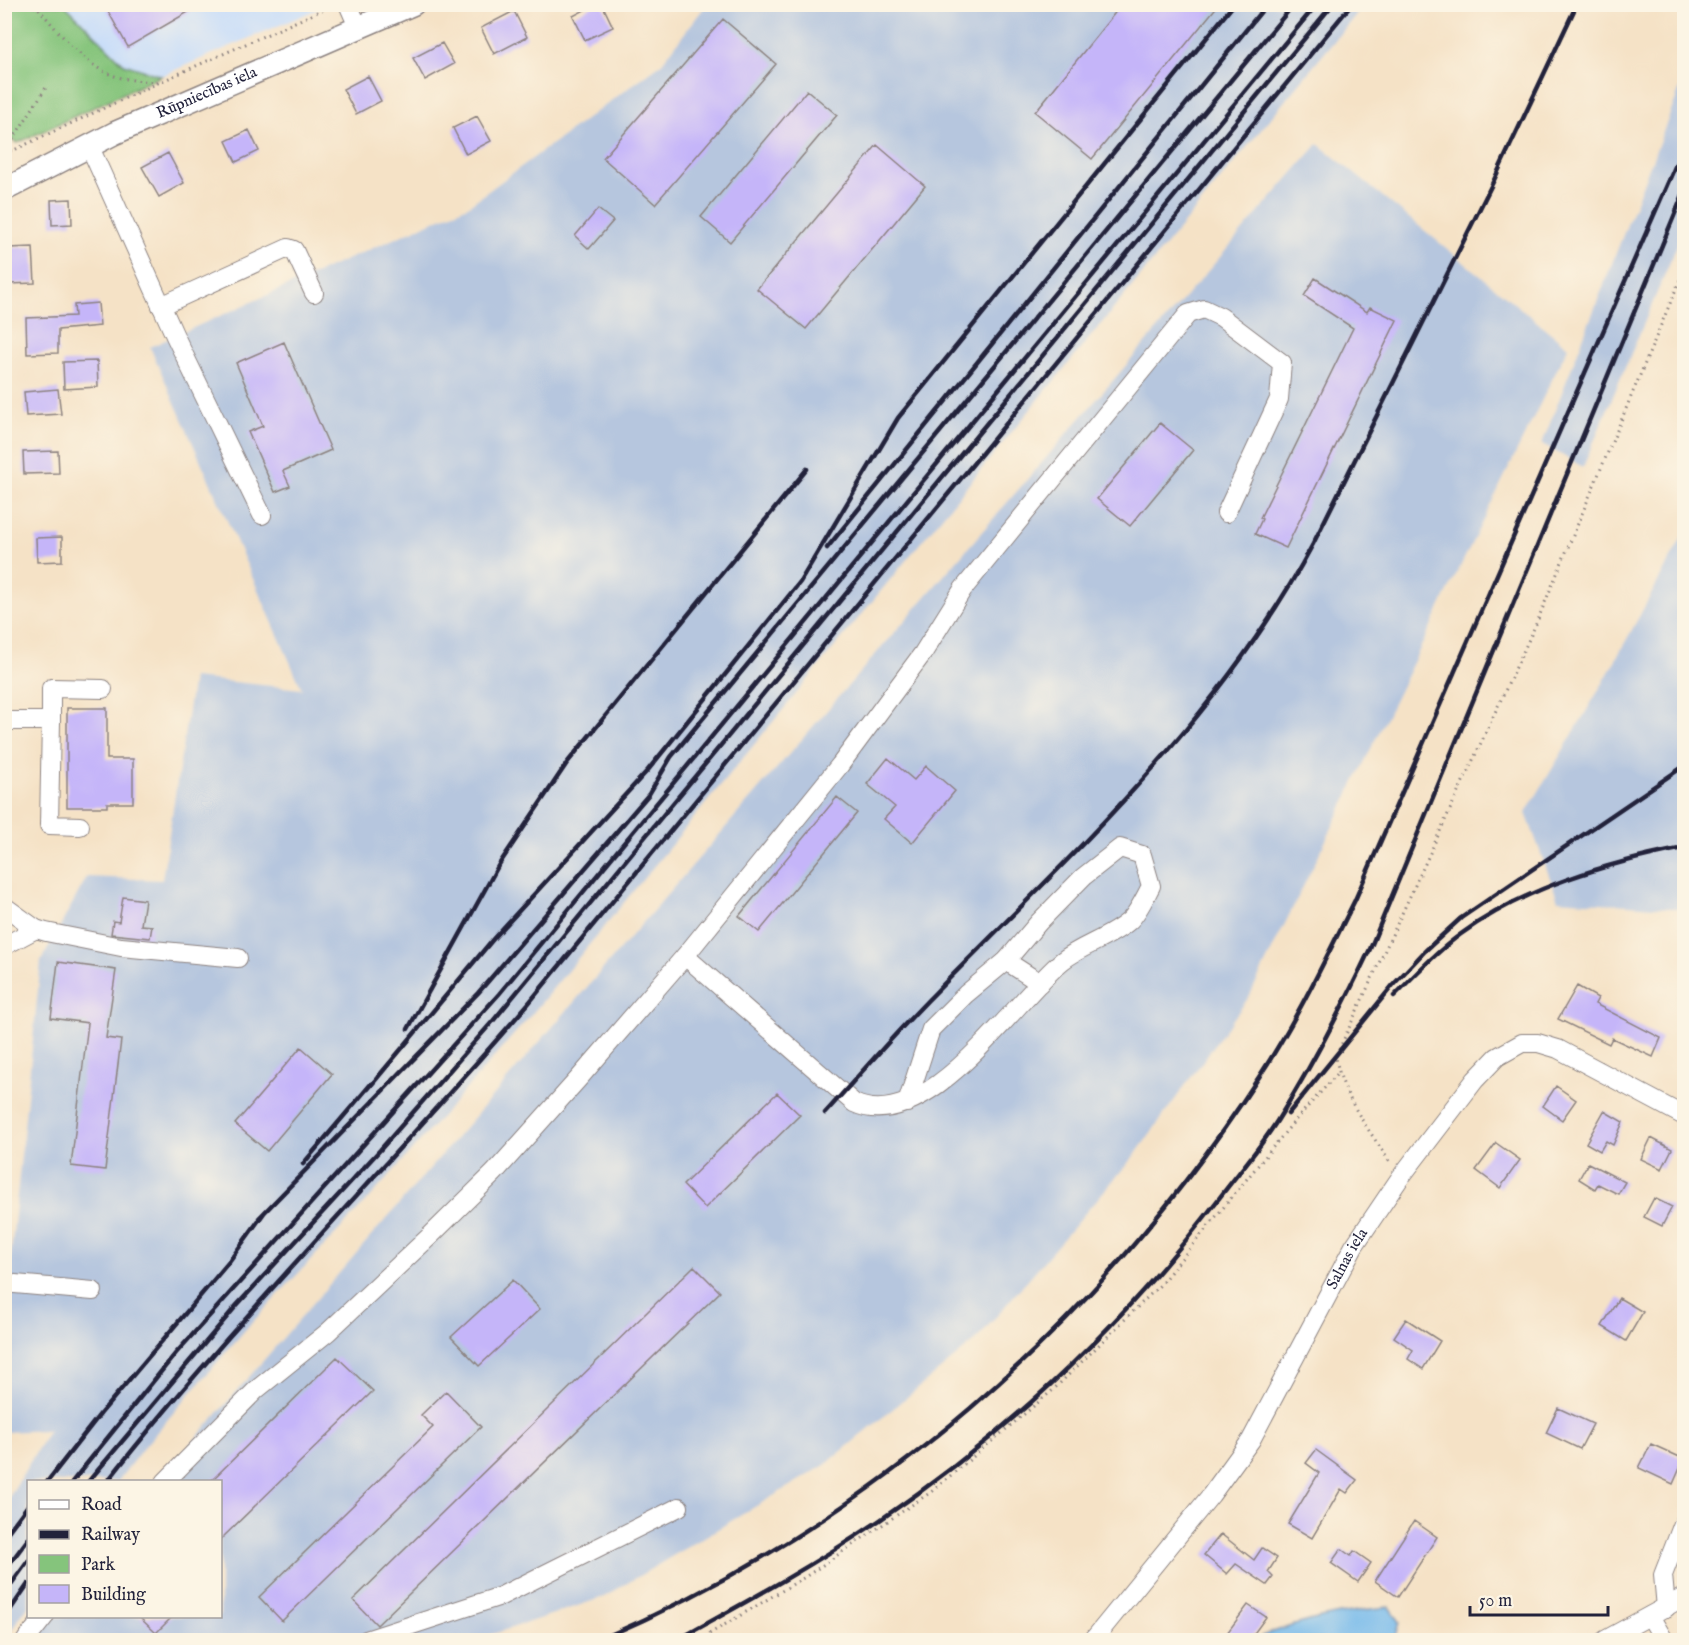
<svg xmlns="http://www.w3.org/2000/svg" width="1689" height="1645" font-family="'IM FELL English',serif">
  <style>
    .built { fill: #c8ddf9 }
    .industrial { fill: #b6c6de }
    .green { fill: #85c47c; stroke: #54735c; stroke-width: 1.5 }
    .water { fill: #74b9eb; stroke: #4b6e93; stroke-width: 1.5 }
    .building { fill: #c5b5f9 }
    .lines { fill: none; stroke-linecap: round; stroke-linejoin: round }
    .minor-casing { stroke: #8c8280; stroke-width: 20 }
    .major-casing { stroke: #8c8280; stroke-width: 25 }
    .path { stroke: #8c8280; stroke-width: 3; stroke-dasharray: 1.5 4.5; stroke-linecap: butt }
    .minor { stroke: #fff; stroke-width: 18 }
    .major { stroke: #fff; stroke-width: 22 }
    .rail { stroke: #22223b; stroke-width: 4.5 }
    .labels { text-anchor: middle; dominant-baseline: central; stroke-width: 5; stroke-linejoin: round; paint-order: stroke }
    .street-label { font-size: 16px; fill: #22223b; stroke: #fcf5e5 }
  </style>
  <rect width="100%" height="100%" fill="#fcf5e5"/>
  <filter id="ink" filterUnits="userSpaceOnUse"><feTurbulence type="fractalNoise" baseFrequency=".0167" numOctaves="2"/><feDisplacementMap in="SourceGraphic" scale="12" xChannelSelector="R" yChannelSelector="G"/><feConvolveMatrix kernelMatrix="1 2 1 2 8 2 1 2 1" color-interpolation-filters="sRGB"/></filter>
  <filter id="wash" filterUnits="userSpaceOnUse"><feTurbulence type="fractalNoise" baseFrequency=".008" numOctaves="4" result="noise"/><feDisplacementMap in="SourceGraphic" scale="24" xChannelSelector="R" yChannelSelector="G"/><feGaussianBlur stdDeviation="1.35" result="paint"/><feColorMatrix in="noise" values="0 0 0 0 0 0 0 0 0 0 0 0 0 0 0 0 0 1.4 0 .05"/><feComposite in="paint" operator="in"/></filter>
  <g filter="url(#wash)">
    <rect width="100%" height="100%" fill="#f5e2c6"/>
    <path class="built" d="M 65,5 L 327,5 L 161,76 L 125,64 Z"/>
    <path class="industrial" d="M 706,5 L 1364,5 L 532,1014 L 374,1193 L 246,1329 L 143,1448 L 118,1481 L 28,1482 L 28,1606 L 5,1639 L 5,1504 L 49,1430 L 4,1432 L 5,1312 L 41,961 L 87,877 L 162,880 L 193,678 L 302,689 L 150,347 L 468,206 L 661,64 Z
      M 1684,78 L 1684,229 L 1583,467 L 1542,444 Z
      M 1318,144 L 1568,347 L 1249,997 L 1135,1155 L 975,1341 L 825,1465 L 604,1597 L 475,1640 L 21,1640 L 42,1617 L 220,1616 L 220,1482 L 159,1481 Z
      M 1684,534 L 1684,909 L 1558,900 L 1526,813 L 1603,683 Z"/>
    <path class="green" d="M 9,5 L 65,5 L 124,64 L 161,76 L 18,143 L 5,137 L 5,78 Z"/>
    <path class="water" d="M 1390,1607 L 1400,1622 L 1395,1640 L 1261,1640 L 1262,1636 C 1304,1620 1345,1611 1390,1607 Z"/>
    <g id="blocks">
      <path class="building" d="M 104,4 L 202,4 L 128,47 Z
        M 596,4 L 602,4 L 613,27 L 585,40 L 573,16 Z
        M 1122,4 L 1219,4 L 1092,159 L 1035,112 Z
        M 514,11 L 527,37 L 494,54 L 481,28 Z
        M 723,19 L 776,64 L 655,204 L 603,158 Z
        M 442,43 L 454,64 L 425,80 L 413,58 Z
        M 368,76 L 381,101 L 356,114 L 343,89 Z
        M 807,90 L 837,115 L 730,242 L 701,217 Z
        M 477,116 L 491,141 L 466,154 L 453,128 Z
        M 249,130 L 259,151 L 236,162 L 226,141 Z
        M 877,145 L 925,186 L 806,329 L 757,289 Z
        M 168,153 L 184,183 L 159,197 L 142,167 Z
        M 71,199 L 72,224 L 52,225 L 51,200 Z
        M 598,209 L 613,221 L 589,249 L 575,236 Z
        M 33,247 L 35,283 L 9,284 L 8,248 Z
        M 1315,278 L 1367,312 L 1370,307 L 1397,320 L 1286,548 L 1255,534 L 1262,519 L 1260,518 L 1353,328 L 1304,296 Z
        M 98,303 L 100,326 L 58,330 L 58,353 L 27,354 L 26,318 L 75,316 L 74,305 Z
        M 284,342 L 331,450 L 283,471 L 290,486 L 275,492 L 248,432 L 263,426 L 236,363 Z
        M 97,361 L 98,387 L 64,389 L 63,362 Z
        M 58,389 L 61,414 L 26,416 L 24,392 Z
        M 1160,423 L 1193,450 L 1130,526 L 1097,499 Z
        M 58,451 L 59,473 L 24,474 L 23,452 Z
        M 62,537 L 62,561 L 37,562 L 36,538 Z
        M 67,708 L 107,708 L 107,759 L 133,759 L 133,803 L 107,803 L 107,807 L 67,807 Z
        M 888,758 L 914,780 L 926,766 L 955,791 L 912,843 L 884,819 L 895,807 L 867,784 Z
        M 837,797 L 857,813 L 759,932 L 739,916 Z
        M 123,897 L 145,900 L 141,925 L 152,926 L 150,938 L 111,934 L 113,921 L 119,922 Z
        M 58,962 L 116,970 L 106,1038 L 121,1040 L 105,1170 L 71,1166 L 88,1023 L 51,1018 Z
        M 1577,986 L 1598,998 L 1595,1004 L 1661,1038 L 1653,1057 L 1612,1038 L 1609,1044 L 1558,1019 Z
        M 301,1047 L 332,1074 L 267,1151 L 235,1124 Z
        M 1556,1086 L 1576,1100 L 1562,1120 L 1543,1106 Z
        M 777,1093 L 800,1115 L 705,1208 L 683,1185 Z
        M 1604,1111 L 1623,1122 L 1613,1145 L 1606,1141 L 1600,1151 L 1586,1143 Z
        M 1651,1138 L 1672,1149 L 1662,1169 L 1641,1159 Z
        M 1496,1143 L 1520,1160 L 1500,1188 L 1476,1170 Z
        M 1588,1163 L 1625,1182 L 1618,1194 L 1598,1184 L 1595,1189 L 1579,1179 Z
        M 1654,1198 L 1672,1207 L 1662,1226 L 1644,1217 Z
        M 694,1266 L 720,1292 L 377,1625 L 353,1600 Z
        M 513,1280 L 540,1309 L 479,1366 L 451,1337 Z
        M 1619,1298 L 1643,1312 L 1626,1341 L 1602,1326 Z
        M 1406,1319 L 1440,1341 L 1423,1369 L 1408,1359 L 1413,1350 L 1394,1337 Z
        M 337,1357 L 373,1391 L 220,1540 L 220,1482 L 210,1482 Z
        M 446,1391 L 481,1427 L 282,1621 L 259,1597 L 433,1427 L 421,1415 Z
        M 1558,1408 L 1593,1424 L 1580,1449 L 1546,1433 Z
        M 1651,1444 L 1684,1459 L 1673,1484 L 1639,1468 Z
        M 1316,1450 L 1357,1480 L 1347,1493 L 1341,1489 L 1312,1538 L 1288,1524 L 1319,1473 L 1306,1463 Z
        M 1414,1521 L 1437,1537 L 1398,1597 L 1375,1581 Z
        M 1221,1534 L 1254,1560 L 1262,1548 L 1277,1558 L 1268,1572 L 1273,1577 L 1267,1585 L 1236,1564 L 1227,1574 L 1204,1555 Z
        M 1341,1549 L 1351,1556 L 1354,1551 L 1371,1563 L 1358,1582 L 1331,1563 Z
        M 1248,1605 L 1266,1617 L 1255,1632 L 1247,1641 L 1221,1641 Z
        M 139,1617 L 172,1617 L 156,1633 Z"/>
    </g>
  </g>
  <g filter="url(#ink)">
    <use href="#blocks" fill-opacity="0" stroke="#8c8280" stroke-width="1.5"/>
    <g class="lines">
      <defs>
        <g id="minor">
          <path d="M 348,4 L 358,27"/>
          <path d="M 89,145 L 175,336 L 262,515"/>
          <path d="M 161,306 L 288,248 L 294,250 L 314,293"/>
          <path d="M 4,721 L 51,721 L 49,825 L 80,826"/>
          <path d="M 51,721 L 51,688 L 103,689"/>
          <path d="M 4,906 L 36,929 L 46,932 L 121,947 L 238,958"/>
          <path d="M 4,946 L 36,929"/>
          <path d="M 685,956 L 854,1103 C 926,1137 1014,1001 1062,961 C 1082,945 1110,938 1129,921 C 1138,913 1145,897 1151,886 L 1142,855 L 1120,848 L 1083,877 L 1039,922 L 1006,961 L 966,994 L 931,1029 L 907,1103"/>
          <path d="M 1006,961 L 1040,983"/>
          <path d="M 4,1283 L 93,1291"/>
          <path d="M 165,1482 L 256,1390 L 328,1332 L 430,1236 L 494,1173 L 580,1077 L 685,956 L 840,765 L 923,653 L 963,589 L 1188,314 L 1204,309 L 1221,317 L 1282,363 L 1279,399 L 1226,513"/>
          <path d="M 1666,1608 L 1663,1575 L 1684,1521"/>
          <path d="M 1650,1616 L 1664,1640"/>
          <path d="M 26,1640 L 45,1616"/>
          <path d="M 366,1640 L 501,1596 L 679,1507"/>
          <path id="s1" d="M 1093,1640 L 1211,1495 L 1251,1440 L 1354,1246 L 1400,1178 L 1475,1080 L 1497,1057 L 1522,1043 L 1538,1043 L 1558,1049 L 1684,1116"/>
          <path d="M 1605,1640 L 1684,1597"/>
        </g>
        <g id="major">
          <path id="s2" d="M 4,190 L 115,133 L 413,4"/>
        </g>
      </defs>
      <use href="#minor" class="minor-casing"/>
      <use href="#major" class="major-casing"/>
      <path class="path" d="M 35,4 C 53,26 81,61 107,73 C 122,80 141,81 158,82
        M 6,150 L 47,86
        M 4,151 L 14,150 L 160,82 L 331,6
        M 1389,1161 C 1369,1129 1340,1094 1336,1056 L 1536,624 L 1684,270
        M 699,1640 L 805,1577 L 931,1492 L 1053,1390 L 1159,1286 L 1292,1124 L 1338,1073"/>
      <use href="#minor" class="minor"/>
      <use href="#major" class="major"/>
      <path class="rail" d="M 827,548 L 1267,4
        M 1394,996 C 1415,975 1436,952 1461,934 C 1526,887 1607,863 1684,848
        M 408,1029 L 498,866 L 567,763 L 807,469
        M 368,1089 L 494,938 L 648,770 L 800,582 L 898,418 L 1234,4
        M 825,1113 C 861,1073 897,1031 935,993 C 1073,853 1220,719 1313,544 L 1494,180 L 1577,4
        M 1288,1114 L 1393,985 L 1425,951 L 1461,918 L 1684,766
        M 303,1164 L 371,1084
        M 259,1218 L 478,993 L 649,794 L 671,757 L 1294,4
        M 47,1482 L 101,1413 L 228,1263 L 264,1213
        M 72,1482 L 176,1353 L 499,994 L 1317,4
        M 88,1482 L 237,1305 L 380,1150 L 493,1021 L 1333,4
        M 107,1482 C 239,1315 390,1165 528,1004 L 1352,4
        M 4,1537 L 28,1505
        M 4,1571 L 28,1539
        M 4,1594 L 28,1561
        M 4,1619 L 28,1584
        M 599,1640 C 872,1523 1098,1325 1259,1077 C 1296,1021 1325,960 1355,900 L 1684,146
        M 677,1640 C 746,1602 814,1565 880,1520 C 1010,1432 1125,1322 1220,1197 C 1239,1172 1260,1148 1277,1121 C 1312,1066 1342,1008 1370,949 L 1684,192"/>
    </g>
  </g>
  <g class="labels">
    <g class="street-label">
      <text stroke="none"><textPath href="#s2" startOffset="225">Rūpniecības iela</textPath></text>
      <text stroke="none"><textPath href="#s1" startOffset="460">Salnas iela</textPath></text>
    </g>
  </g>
  <rect width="1689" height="1645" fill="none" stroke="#fcf5e5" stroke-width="24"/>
  <rect x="27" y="1480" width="195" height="138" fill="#fcf5e5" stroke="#a5a1a1" stroke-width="1.5"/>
  <rect x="39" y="1500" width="30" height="9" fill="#ffffff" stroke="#a5a1a1" stroke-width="1.5"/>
  <text x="81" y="1510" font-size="18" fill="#22223b">Road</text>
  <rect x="39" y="1530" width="30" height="9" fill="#22223b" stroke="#a5a1a1" stroke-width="1.5"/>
  <text x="81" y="1540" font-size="18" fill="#22223b">Railway</text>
  <rect x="39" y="1555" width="30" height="18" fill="#85c47c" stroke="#a5a1a1" stroke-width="1.5"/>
  <text x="81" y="1570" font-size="18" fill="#22223b">Park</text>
  <rect x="39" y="1585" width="30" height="18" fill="#c5b5f9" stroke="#a5a1a1" stroke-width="1.5"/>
  <text x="81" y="1600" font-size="18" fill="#22223b">Building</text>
  <path d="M1470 1606v9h138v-9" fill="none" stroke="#22223b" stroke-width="3"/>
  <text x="1479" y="1606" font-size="18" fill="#22223b" stroke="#fcf5e5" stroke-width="4.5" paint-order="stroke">50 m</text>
</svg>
